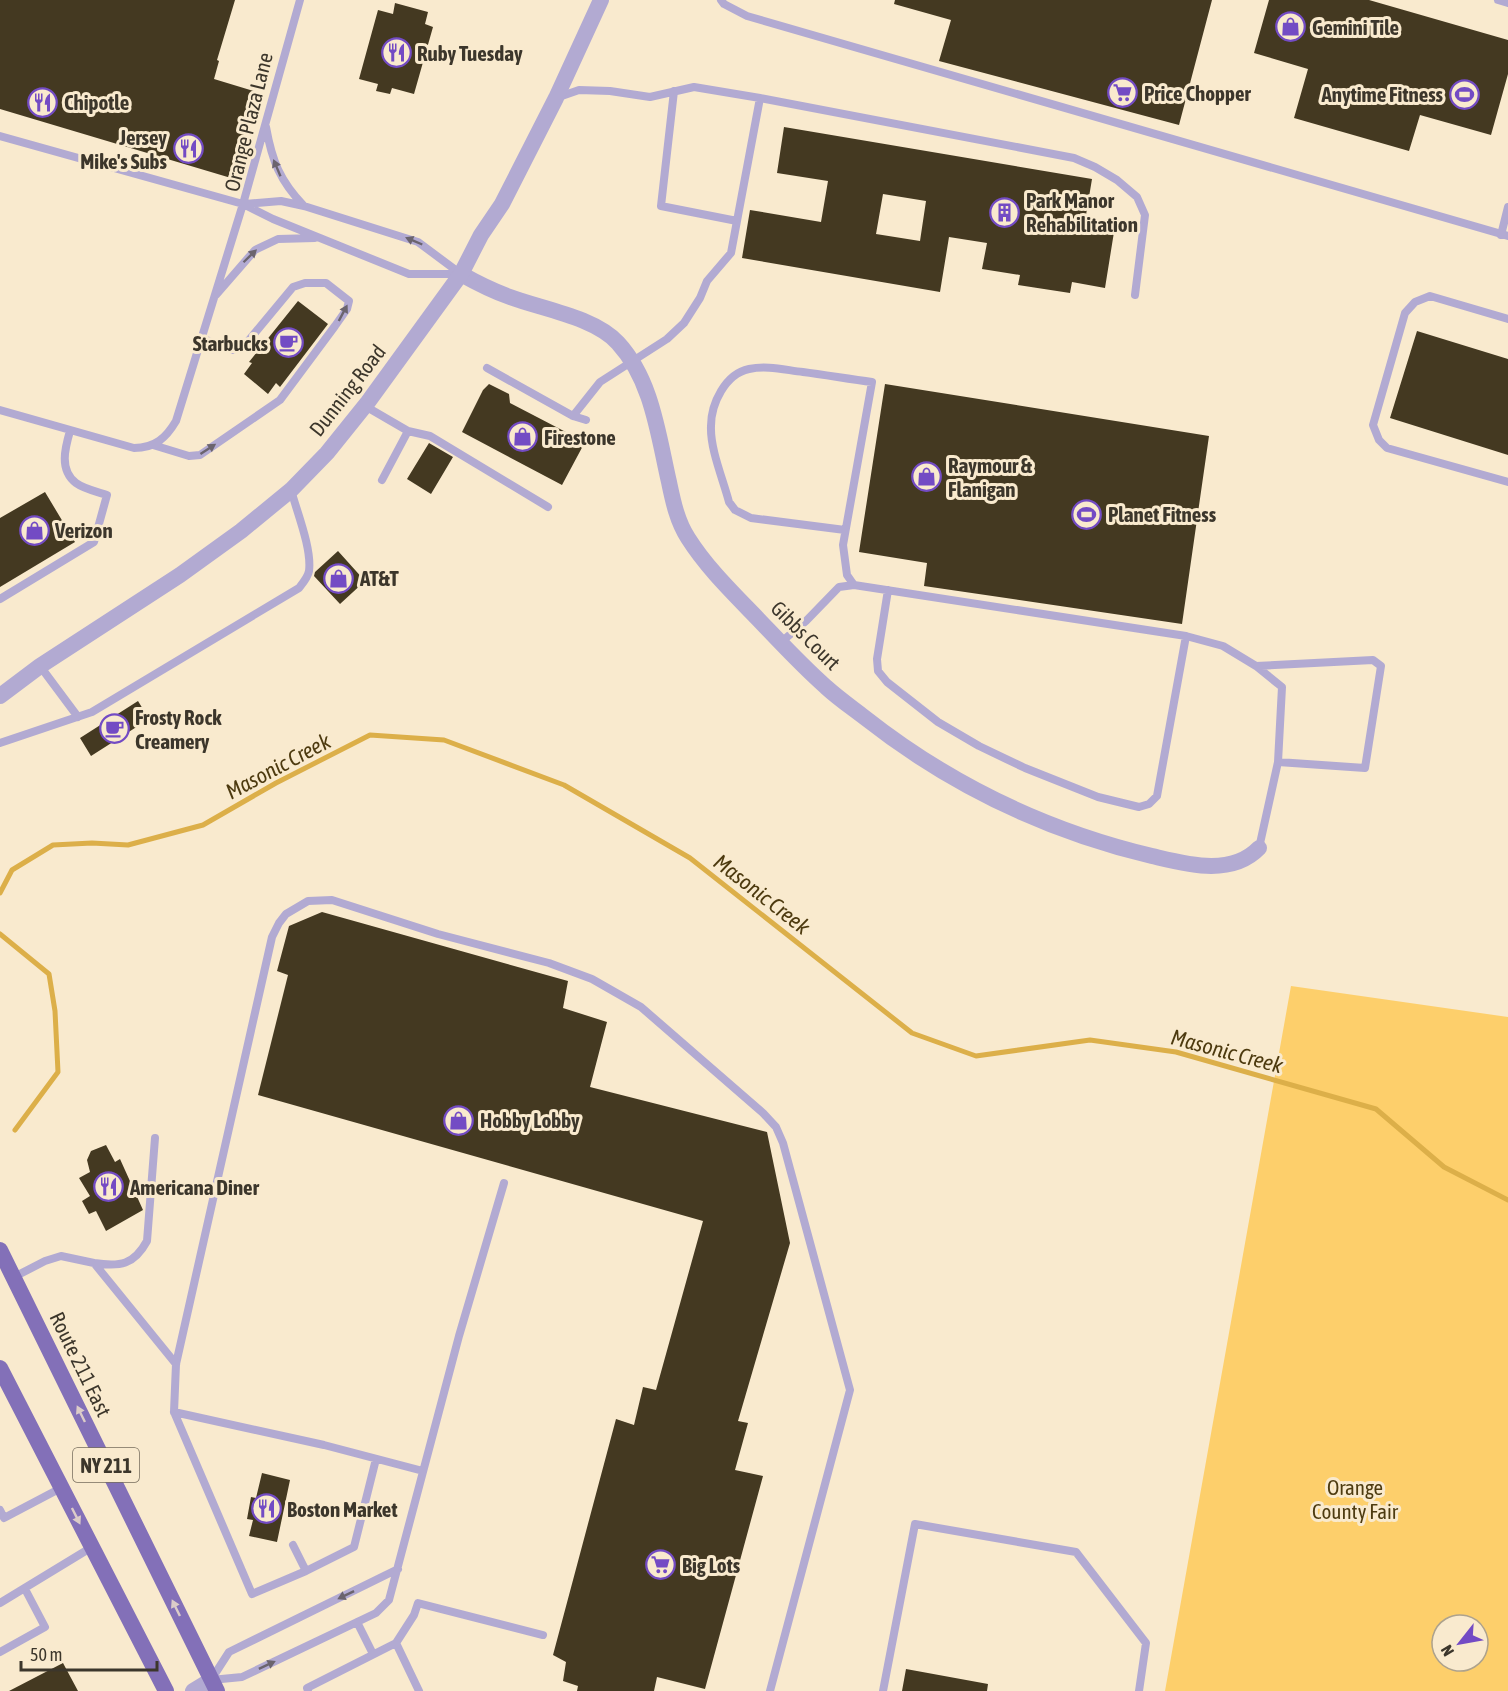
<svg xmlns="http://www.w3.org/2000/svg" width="1508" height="1691" font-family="'Asap Condensed',sans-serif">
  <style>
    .green { fill: #fdcf6b; fill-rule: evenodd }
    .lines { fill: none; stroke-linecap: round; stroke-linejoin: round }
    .stream { stroke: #dcaf49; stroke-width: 5 }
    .building { fill: #443921; fill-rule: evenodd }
    .service { stroke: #b2aad2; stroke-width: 8 }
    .minor { stroke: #b2aad2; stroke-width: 16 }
    .tertiary { stroke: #b2aad2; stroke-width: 16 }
    .primary { stroke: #8370b8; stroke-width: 16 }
    .oneway { fill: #6b646e }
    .oneway2 { fill: #dcccc8 }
    .labels { text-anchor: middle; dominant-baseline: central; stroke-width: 6; stroke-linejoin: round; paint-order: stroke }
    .shield { fill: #f9eace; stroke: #756c5c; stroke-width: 1.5 }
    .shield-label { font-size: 20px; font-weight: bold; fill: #3c362b }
    .poi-label { font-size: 21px; font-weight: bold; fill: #3c362b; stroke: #f9eace; text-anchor: start }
    .street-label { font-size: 21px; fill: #3c362b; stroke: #f9eace }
    .park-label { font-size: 21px; fill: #4d3b10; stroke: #f9eace }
    .water-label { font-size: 22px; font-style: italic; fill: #4d3a0f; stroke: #f9eace }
  </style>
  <rect width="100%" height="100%" fill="#f9eace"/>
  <path class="green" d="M 1291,986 L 1508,1017 L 1508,1691 L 1165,1691 ZM 1442,1625 L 1478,1625 L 1478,1661 L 1442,1661 Z"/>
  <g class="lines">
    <path class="stream" d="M 0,893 L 12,870 L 53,845 L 92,843 L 128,845 L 203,825 L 276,783 L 370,735 L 444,740 L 564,785 L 690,858 L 912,1033 L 976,1056 L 1090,1040 L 1176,1052 L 1376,1109 L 1444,1167 L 1508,1200
      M 0,934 L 49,974 L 55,1011 L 58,1072 L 15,1130"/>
  </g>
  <path class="building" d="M 0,0 L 235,0 L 217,60 L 219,61 L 214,79 L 257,92 L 231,178 L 0,109 Z
    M 895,0 L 1212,0 L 1179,125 L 939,61 L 951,20 L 894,4 Z
    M 1269,0 L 1369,0 L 1508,40 L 1508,74 L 1491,135 L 1420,115 L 1409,151 L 1294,118 L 1308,69 L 1254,53 Z
    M 395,3 L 428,12 L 425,24 L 433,27 L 414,94 L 392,88 L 390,94 L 376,91 L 378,84 L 359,79 L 378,10 L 393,14 Z
    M 784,127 L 1092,179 L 1084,227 L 1114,232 L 1105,288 L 1072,282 L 1070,293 L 1018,285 L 1020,275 L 982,269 L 987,243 L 949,237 L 940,292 L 742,258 L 750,210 L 821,222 L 828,181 L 777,173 ZM 883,194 L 926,201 L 920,241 L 876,234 Z
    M 298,301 L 328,324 L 280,387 L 276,383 L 268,394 L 244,374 L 252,363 L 249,362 Z
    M 1417,331 L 1508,359 L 1508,455 L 1390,418 Z
    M 489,384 L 509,394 L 510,403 L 585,442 L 562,485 L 462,432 L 483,390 Z
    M 885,384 L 1209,436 L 1182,624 L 924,586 L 927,563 L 859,552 Z
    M 429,443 L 453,457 L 431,494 L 407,479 Z
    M 45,492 L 75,542 L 0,587 L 0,518 Z
    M 338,551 L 365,581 L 340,604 L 314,576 L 315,572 Z
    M 138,701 L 149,719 L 91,756 L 80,738 Z
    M 322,912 L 568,981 L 563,1008 L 607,1022 L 590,1087 L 767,1132 L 790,1243 L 738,1421 L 748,1423 L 735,1470 L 763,1476 L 705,1689 L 657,1677 L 654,1691 L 577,1691 L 578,1686 L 563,1681 L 566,1662 L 553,1655 L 616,1419 L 634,1425 L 643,1387 L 656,1390 L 703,1221 L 258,1095 L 288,975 L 277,971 L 289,926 Z
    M 106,1145 L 115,1162 L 120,1159 L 143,1210 L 106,1231 L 96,1211 L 89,1214 L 82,1201 L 90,1196 L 79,1178 L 90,1172 L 87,1160 L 91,1151 Z
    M 262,1473 L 290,1480 L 277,1542 L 249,1536 L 253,1520 L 247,1519 L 251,1497 L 256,1498 Z
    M 63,1663 L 78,1691 L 9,1691 Z
    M 906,1669 L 988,1684 L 987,1691 L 902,1691 Z"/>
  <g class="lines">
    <path class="service" d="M 721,0 L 724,4 L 747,16 L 1508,236
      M 1498,0 L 1508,3
      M 674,91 L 661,206 L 737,221
      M 556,98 L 579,90 L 610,91 L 650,97 L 694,87 L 760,98
      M 266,127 C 272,161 280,181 304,206
      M 0,136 L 243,204 L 273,219 L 409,274 L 461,274
      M 245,204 L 281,201 L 304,206 L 418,242 L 461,274
      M 1501,235 L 1508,207
      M 216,295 L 255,250 L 278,239 L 315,238
      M 1508,319 L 1430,296 L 1415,302 L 1405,313 L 1373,425 L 1379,440 L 1387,448 L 1508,482
      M 487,368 L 573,416 L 600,382 L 667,339 L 684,323 L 700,298 L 707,281 L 731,253 L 760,98 L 1074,158 L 1095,167 L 1117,180 L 1137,197 L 1145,215 L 1135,295
      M 365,406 L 408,431 L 382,480
      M 0,410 L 134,448 C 155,448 166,438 176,421 L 243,204 L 300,0
      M 573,416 L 586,420
      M 408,431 L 430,436 L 548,507
      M 153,445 L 189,456 L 200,455 L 280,400 L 335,326 L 347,309 L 349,301 L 326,283 L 305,283 L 293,287 L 244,346 L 233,350 L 201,338
      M 845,530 L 751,518 L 735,510 L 729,502 C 723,479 710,449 711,426 C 711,404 725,374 749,369 C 767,365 785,370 803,372 C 826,375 849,379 872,382 L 843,545 L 847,575 L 854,585
      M 888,590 L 877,659 L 878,671 L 887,682 L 938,722 L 979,746 L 1025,768 L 1098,797 L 1139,807 L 1149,804 L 1157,796 L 1186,636
      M 0,599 L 94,542 L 107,495 C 98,492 84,489 76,483 C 59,470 65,448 70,431
      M 780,643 L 806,621 L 839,587 L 854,585 L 1186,636 L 1223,646 L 1256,666 L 1373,660 L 1381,666 L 1365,768 L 1278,762 L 1259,848
      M 40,666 L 78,717
      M 1256,666 L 1282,687 L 1278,762
      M 0,743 L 92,712 L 299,588 C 303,583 308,577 309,571 C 312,549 297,512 291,490
      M 94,1263 C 120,1267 134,1265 147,1241 L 155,1138
      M 14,1277 L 45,1261 L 61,1256 L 94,1263 L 176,1364
      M 174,1412 L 176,1364 L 272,937 L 279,923 L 286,914 L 308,901 L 332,900 L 438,934 L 549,963 L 592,979 L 641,1007 L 763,1113 L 776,1127 L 783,1143 L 850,1390 L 770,1691
      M 376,1459 L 354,1547 L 306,1571 L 252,1594 L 174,1412 L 324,1445 L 423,1471
      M 0,1510 L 4,1518 L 61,1488
      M 293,1545 L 306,1571
      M 0,1603 L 92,1547
      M 357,1622 L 373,1654
      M 396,1643 L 414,1615 L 418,1603 L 543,1635
      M 0,1652 L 45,1627 L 25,1589
      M 211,1680 L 242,1677 L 376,1613 L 389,1600 L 459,1336 L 504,1183
      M 211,1680 L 229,1652 L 398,1569
      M 308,1691 L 307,1688 L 396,1643 L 419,1691
      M 883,1691 L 915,1524 L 1076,1552 L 1146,1643 L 1139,1691"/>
    <path class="minor" d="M 461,274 C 477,283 493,291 510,297 C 542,309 594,317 618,343 C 652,380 658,434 669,482 C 673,501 677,521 688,538 C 707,568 733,593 758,619 C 780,642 802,666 826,687 C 838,698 851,707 864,717 C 949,784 1047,831 1152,856 C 1186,864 1231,877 1259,848
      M 193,1691 L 211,1680"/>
    <path class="tertiary" d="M 0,696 L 40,666 L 180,575 L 241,531 L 291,490 L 327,453 L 368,402 L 461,274 L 481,235 L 502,204 L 556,98 L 601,0"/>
    <path class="primary" d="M 0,1250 L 217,1691
      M 0,1368 L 166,1691"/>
  </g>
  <defs><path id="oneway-solid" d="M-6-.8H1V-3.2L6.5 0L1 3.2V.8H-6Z" transform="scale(1.5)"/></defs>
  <g class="oneway">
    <use href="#oneway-solid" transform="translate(277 168) rotate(-113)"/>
    <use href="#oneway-solid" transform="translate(414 241) rotate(-157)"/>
    <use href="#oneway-solid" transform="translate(250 256) rotate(-44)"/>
    <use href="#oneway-solid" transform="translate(343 313) rotate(-62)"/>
    <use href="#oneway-solid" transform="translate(208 449) rotate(-33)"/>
    <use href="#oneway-solid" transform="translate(346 1595) rotate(154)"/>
    <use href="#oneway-solid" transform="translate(267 1665) rotate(-25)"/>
  </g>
  <g class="oneway2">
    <use href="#oneway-solid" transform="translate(81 1414) rotate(-116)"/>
    <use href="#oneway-solid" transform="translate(76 1516) rotate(63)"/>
    <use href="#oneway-solid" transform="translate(176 1608) rotate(-116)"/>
  </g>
  <defs>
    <symbol id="shop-ring" viewBox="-11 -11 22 22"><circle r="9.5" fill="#f9eace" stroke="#734bc4" stroke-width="1.5"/><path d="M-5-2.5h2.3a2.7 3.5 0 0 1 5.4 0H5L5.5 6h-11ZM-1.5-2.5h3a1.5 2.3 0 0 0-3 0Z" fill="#734bc4"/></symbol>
    <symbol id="restaurant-ring" viewBox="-11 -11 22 22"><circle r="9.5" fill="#f9eace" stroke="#734bc4" stroke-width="1.5"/><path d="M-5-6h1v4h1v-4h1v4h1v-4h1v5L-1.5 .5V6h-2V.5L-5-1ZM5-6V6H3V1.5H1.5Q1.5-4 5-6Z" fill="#734bc4"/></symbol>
    <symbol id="supermarket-ring" viewBox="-11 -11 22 22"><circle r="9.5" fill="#f9eace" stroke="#734bc4" stroke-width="1.5"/><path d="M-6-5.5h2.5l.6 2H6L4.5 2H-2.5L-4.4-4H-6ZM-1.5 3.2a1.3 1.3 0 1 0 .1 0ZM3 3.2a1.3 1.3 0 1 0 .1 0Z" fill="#734bc4"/></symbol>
    <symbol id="stadium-ring" viewBox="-11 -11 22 22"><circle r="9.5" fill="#f9eace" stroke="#734bc4" stroke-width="1.5"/><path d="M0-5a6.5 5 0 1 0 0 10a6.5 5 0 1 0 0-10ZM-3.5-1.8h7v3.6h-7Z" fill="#734bc4"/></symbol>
    <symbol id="building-ring" viewBox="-11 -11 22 22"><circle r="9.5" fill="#f9eace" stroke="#734bc4" stroke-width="1.5"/><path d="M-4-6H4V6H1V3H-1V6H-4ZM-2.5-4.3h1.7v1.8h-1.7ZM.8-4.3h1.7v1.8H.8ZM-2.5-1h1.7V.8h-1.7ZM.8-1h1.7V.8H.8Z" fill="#734bc4"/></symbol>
    <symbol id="cafe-ring" viewBox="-11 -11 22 22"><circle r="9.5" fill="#f9eace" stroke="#734bc4" stroke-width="1.5"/><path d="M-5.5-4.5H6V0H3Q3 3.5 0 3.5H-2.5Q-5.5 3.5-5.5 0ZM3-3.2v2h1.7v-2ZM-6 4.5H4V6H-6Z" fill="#734bc4"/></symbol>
  </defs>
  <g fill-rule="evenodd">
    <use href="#shop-ring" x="1274" y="10" width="33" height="33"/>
    <use href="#restaurant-ring" x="380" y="36" width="33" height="33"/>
    <use href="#supermarket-ring" x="1106" y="76" width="33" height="33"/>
    <use href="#stadium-ring" x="1448" y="78" width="33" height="33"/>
    <use href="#restaurant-ring" x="26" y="86" width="33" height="33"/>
    <use href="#restaurant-ring" x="172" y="132" width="33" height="33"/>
    <use href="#building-ring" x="988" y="196" width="33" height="33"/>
    <use href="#cafe-ring" x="272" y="326" width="33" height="33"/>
    <use href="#shop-ring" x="506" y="420" width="33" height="33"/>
    <use href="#shop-ring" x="910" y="460" width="33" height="33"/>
    <use href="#stadium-ring" x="1070" y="498" width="33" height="33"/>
    <use href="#shop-ring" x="18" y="514" width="33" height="33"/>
    <use href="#shop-ring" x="322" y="562" width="33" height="33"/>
    <use href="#cafe-ring" x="98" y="712" width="33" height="33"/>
    <use href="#shop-ring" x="442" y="1104" width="33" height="33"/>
    <use href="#restaurant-ring" x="92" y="1170" width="33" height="33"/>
    <use href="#restaurant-ring" x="250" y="1492" width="33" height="33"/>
    <use href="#supermarket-ring" x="644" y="1548" width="33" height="33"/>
  </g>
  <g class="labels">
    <rect class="shield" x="73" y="1448" width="66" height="34" rx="4.5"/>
    <g class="shield-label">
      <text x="106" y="1465">NY 211</text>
    </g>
    <g class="poi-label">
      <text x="1312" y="27">Gemini Tile</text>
      <text x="417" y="53">Ruby Tuesday</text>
      <text x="1144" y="93">Price Chopper</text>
      <text x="1443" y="94" text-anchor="end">Anytime Fitness</text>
      <text x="64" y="102">Chipotle</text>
      <text x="167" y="137" text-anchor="end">Jersey<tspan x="167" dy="24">Mike's Subs</tspan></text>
      <text x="1026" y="200">Park Manor<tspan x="1026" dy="24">Rehabilitation</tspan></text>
      <text x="268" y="343" text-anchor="end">Starbucks</text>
      <text x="544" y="437">Firestone</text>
      <text x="948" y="465">Raymour &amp;<tspan x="948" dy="24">Flanigan</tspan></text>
      <text x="1108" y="514">Planet Fitness</text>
      <text x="55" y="530">Verizon</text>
      <text x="360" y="578">AT&amp;T</text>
      <text x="135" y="717">Frosty Rock<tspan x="135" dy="24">Creamery</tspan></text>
      <text x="480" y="1120">Hobby Lobby</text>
      <text x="130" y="1187">Americana Diner</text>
      <text x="287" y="1509">Boston Market</text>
      <text x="682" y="1565">Big Lots</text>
    </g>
    <g class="street-label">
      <text transform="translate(248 122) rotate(-76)">Orange Plaza Lane</text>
      <text transform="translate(347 390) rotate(-52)">Dunning Road</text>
      <text transform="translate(806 635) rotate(45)">Gibbs Court</text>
      <text transform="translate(81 1364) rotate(64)">Route 211 East</text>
    </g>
    <g class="park-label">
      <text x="1355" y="1487">Orange<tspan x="1355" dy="24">County Fair</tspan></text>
    </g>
    <g class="water-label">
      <text transform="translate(278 766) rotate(-28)">Masonic Creek</text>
      <text transform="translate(762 894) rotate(38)">Masonic Creek</text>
      <text transform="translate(1227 1051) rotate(15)">Masonic Creek</text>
    </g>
  </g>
  <g transform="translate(1460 1643) rotate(239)"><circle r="28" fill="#f9eace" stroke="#ada28d" stroke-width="1.5"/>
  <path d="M0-4.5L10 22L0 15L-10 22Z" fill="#734bc4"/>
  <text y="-9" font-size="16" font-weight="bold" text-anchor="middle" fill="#3c362b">N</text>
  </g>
  <path d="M21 1661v9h136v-9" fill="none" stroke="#3c362b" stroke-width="3"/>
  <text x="30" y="1661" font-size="18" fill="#3c362b" stroke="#f9eace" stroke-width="4.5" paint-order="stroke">50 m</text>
</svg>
